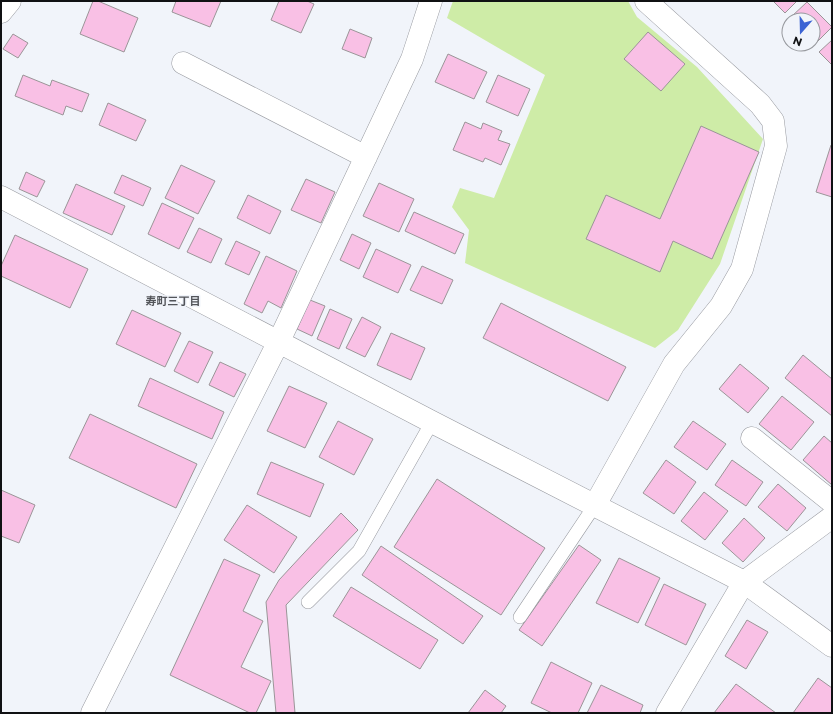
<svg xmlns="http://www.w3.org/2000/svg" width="833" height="714" font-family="Montserrat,'Noto Sans JP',sans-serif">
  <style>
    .green { fill: #ceeca7 }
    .building { fill: #f9c0e5; stroke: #9b9598 }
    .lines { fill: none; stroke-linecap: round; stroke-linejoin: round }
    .service-casing { stroke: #989aa0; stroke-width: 14 }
    .minor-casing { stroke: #989aa0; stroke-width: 23 }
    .service { stroke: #fff; stroke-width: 13 }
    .minor { stroke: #fff; stroke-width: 22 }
    .labels { text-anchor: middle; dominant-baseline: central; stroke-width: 3; stroke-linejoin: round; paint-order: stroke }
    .neighbourhood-label { font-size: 11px; font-weight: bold; fill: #53555a; stroke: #f1f4fa }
  </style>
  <rect width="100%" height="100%" fill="#f1f4fa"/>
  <path class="green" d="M 453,1 L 628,1 L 637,17 L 697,67 L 763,139 L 720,264 L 678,330 L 655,348 L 465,263 L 469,230 L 452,207 L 460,188 L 494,198 L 545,75 L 447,18 Z"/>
  <path class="building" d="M 93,1 L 98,1 L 138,18 L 124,52 L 80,34 Z
    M 176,1 L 221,1 L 210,27 L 172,12 Z
    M 279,1 L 307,1 L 314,4 L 301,33 L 271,20 Z
    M 773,1 L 797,1 L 785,13 Z
    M 807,2 L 832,27 L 816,43 L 813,40 L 813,20 L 794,20 L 791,17 Z
    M 350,29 L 372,38 L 365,58 L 342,49 Z
    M 648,32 L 685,64 L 661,91 L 624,59 Z
    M 13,34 L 28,43 L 18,58 L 3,49 Z
    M 832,40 L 832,65 L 819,52 Z
    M 448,54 L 487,72 L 474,99 L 435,82 Z
    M 23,75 L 50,86 L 52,80 L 89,94 L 82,112 L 66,106 L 63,115 L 15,96 Z
    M 498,75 L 530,89 L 518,116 L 486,102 Z
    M 108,103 L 146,120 L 136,141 L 99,125 Z
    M 465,122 L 481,129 L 483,123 L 502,131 L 498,140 L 510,144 L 501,165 L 485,158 L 483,162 L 453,150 Z
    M 701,126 L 759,152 L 712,259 L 673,241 L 660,272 L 586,239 L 606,195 L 660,219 Z
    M 831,145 L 832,145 L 832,197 L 816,192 Z
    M 181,165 L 215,181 L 198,214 L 165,198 Z
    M 26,172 L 45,181 L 37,197 L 19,189 Z
    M 122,175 L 151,188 L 143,206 L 114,193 Z
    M 306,179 L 335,192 L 321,223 L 291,210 Z
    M 379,183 L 414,199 L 399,232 L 363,216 Z
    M 76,184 L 125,206 L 112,235 L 63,213 Z
    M 248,195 L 281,211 L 270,234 L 237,218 Z
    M 162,203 L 194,218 L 179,249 L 148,234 Z
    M 414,212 L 464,234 L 455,254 L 405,231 Z
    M 199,228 L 222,239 L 211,263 L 187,252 Z
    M 352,234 L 371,243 L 359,269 L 340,260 Z
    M 15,235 L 88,269 L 70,308 L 1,276 L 1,266 Z
    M 236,241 L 260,252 L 249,275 L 225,264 Z
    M 376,249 L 411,265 L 398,293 L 363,277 Z
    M 266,256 L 297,271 L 281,308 L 268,301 L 262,313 L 244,304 Z
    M 422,266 L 453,280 L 442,304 L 410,290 Z
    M 310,300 L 325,306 L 312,336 L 297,329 Z
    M 501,303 L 626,367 L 608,401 L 483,338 Z
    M 330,309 L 352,319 L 339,349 L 317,339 Z
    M 132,310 L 181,333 L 165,367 L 116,344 Z
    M 362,317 L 381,327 L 365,357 L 346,348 Z
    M 391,333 L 425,348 L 411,380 L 377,365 Z
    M 189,341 L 213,352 L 198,383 L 174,371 Z
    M 803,355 L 832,379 L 832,416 L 785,378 Z
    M 220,362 L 246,374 L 234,397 L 209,385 Z
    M 740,364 L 769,388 L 748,413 L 719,389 Z
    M 150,378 L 224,412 L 212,439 L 138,406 Z
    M 289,386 L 327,403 L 305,448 L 267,431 Z
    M 782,396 L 814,422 L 791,450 L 759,424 Z
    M 90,414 L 197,464 L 176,508 L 69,458 Z
    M 338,421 L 373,439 L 354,475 L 319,457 Z
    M 693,421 L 726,444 L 707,470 L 674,447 Z
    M 824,436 L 832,443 L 832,485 L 803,460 Z
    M 666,460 L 696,482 L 674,514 L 643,493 Z
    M 732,460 L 763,482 L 746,506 L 715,485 Z
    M 271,462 L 324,484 L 310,517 L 257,494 Z
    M 437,479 L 545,548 L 501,615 L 394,547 Z
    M 778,484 L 806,508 L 787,531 L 758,507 Z
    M 1,490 L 35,505 L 19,543 L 1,536 Z
    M 704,492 L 728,511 L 705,540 L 681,521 Z
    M 247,505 L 297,537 L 274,573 L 224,540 Z
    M 341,513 L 358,530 L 286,605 L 295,713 L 276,713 L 266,602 L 279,580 Z
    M 744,518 L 765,538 L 743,562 L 722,543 Z
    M 579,545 L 601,560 L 542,646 L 519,630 Z
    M 381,546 L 483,616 L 463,644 L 362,575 Z
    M 619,558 L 660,578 L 638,623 L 596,603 Z
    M 224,559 L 260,575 L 243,611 L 263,621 L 241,667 L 271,681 L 256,713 L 250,713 L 170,675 Z
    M 664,584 L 706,604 L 686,645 L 645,625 Z
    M 351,587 L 438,640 L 420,669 L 333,616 Z
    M 747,620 L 768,632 L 746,669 L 725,656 Z
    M 551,662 L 592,683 L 578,713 L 552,713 L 531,703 Z
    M 818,678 L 832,688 L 832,713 L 793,713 Z
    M 736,684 L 776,713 L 714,713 Z
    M 601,685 L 643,705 L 640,713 L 587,713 Z
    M 485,690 L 506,706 L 501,713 L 468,713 Z"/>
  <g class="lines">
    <defs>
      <path id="service" d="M 308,602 L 359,551 L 432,422
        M 520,617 L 595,505"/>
      <path id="minor" d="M 1,12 L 10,1
        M 183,63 L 366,157
        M 1,197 L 432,422 L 744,582 L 832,646
        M 752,438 L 832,502
        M 595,505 L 674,364 L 721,306 L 742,269 L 776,146 L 773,121 L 760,104 L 646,1
        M 92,713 L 279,341 L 412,59 L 431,1
        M 667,713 L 744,582 L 832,517"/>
    </defs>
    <use href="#service" class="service-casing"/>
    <use href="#minor" class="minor-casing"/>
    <use href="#service" class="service"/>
    <use href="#minor" class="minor"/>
  </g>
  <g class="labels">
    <g class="neighbourhood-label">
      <text x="173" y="301">寿町三丁目</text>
    </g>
  </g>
  <rect width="833" height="714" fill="none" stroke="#101113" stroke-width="4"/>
  <g transform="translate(801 32) rotate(200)"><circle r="19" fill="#f1f4fa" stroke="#97999e"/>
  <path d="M0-3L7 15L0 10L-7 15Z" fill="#3b63d4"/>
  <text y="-6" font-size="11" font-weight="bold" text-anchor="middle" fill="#101113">N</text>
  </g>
</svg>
